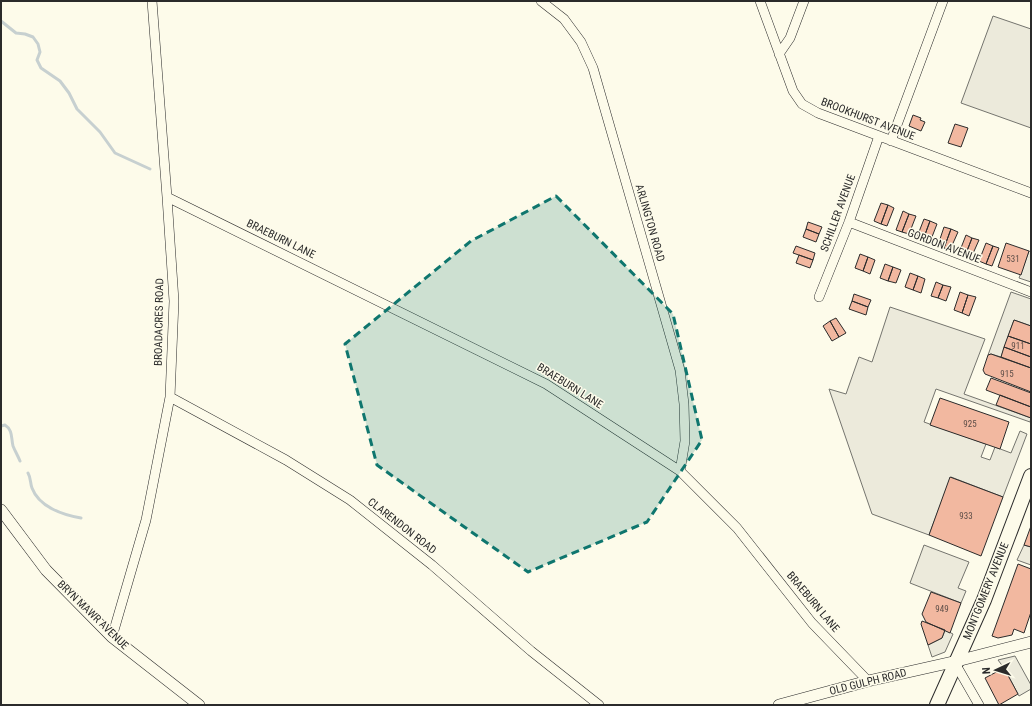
<svg xmlns="http://www.w3.org/2000/svg" width="1032" height="706" font-family="'Roboto Condensed',sans-serif">
  <style>
    .parking { fill: #eceadb; stroke: #74746e }
    .lines { fill: none; stroke-linecap: round; stroke-linejoin: round }
    .stream { stroke: #c7d0d0; stroke-width: 3 }
    .building { fill: #f2b8a0; stroke: #2b2b2b }
    .minor-casing { stroke: #2b2b2b; stroke-width: 10 }
    .tertiary-casing { stroke: #2b2b2b; stroke-width: 12 }
    .primary-casing { stroke: #2b2b2b; stroke-width: 16 }
    .minor { stroke: #fdfbea; stroke-width: 9 }
    .tertiary { stroke: #fdfbea; stroke-width: 11 }
    .primary { stroke: #fdfbea; stroke-width: 14 }
    .marked { fill: #0f766e; fill-opacity: 0.2; stroke: #0f766e; stroke-width: 3; stroke-dasharray: 8 5; stroke-linejoin: round }
    .labels { text-anchor: middle; dominant-baseline: central; stroke-width: 3; stroke-linejoin: round; paint-order: stroke }
    .number-label { font-size: 9px; fill: #5d4e48 }
    .street-label { font-size: 11px; fill: #2b2b2b; stroke: #fdfbea }
  </style>
  <rect width="100%" height="100%" fill="#fdfbea"/>
  <path class="parking" d="M 993,16 L 1031,29 L 1031,128 L 961,103 Z
    M 1029,251 L 1031,252 L 1031,282 L 1019,278 Z
    M 1011,292 L 1031,299 L 1031,326 L 1014,320 L 1001,357 L 991,354 L 988,355 Z
    M 890,307 L 985,339 L 964,394 L 1031,418 L 1030,422 L 936,389 L 924,422 L 986,444 L 981,457 L 990,460 L 995,447 L 1011,453 L 1020,431 L 1027,434 L 1003,497 L 951,477 L 929,535 L 872,514 L 829,389 L 846,394 L 859,357 L 872,362 Z
    M 924,545 L 969,562 L 958,588 L 966,591 L 961,603 L 910,583 Z
    M 1024,545 L 1031,547 L 1031,565 L 1017,560 Z
    M 945,630 L 953,634 L 945,652 L 932,657 L 928,645 L 942,638 Z
    M 1015,656 L 1031,685 L 1031,689 L 1019,696 L 1004,668 L 998,660 Z"/>
  <g class="lines">
    <path class="stream" d="M 1,21 L 16,33 L 25,34 L 33,37 L 38,44 L 40,52 L 37,60 L 41,68 L 60,81 L 69,93 L 77,109 L 100,132 L 115,153 L 150,169
      M 1,426 L 5,425 C 13,430 11,438 13,446 C 15,451 18,456 20,461
      M 28,473 C 31,478 30,483 32,488 C 39,507 63,515 81,518"/>
  </g>
  <path class="building" d="M 913,115 L 921,118 L 920,120 L 925,122 L 921,131 L 909,126 Z
    M 955,124 L 968,128 L 961,147 L 948,143 Z
    M 881,203 L 888,205 L 881,224 L 874,221 Z
    M 888,205 L 894,208 L 887,226 L 881,224 Z
    M 903,211 L 909,214 L 902,232 L 896,230 Z
    M 909,214 L 916,216 L 909,234 L 902,232 Z
    M 924,219 L 930,221 L 923,240 L 917,237 Z
    M 930,221 L 937,224 L 930,242 L 923,240 Z
    M 808,222 L 822,227 L 819,234 L 806,229 Z
    M 944,227 L 951,229 L 944,248 L 938,245 Z
    M 806,229 L 819,234 L 816,242 L 803,237 Z
    M 951,229 L 958,232 L 950,250 L 944,248 Z
    M 966,235 L 972,238 L 965,256 L 959,253 Z
    M 972,238 L 979,240 L 971,258 L 965,256 Z
    M 986,243 L 993,246 L 986,264 L 979,261 Z
    M 1006,243 L 1029,251 L 1021,275 L 998,267 Z
    M 796,246 L 815,253 L 813,260 L 793,253 Z
    M 993,246 L 999,248 L 992,266 L 986,264 Z
    M 860,254 L 868,257 L 863,271 L 855,268 Z
    M 799,255 L 813,260 L 810,268 L 796,263 Z
    M 868,257 L 875,260 L 870,274 L 863,271 Z
    M 885,264 L 893,267 L 888,281 L 880,278 Z
    M 893,267 L 901,270 L 896,283 L 888,281 Z
    M 910,273 L 918,276 L 913,290 L 905,287 Z
    M 918,276 L 925,279 L 921,293 L 913,290 Z
    M 936,282 L 943,285 L 938,298 L 931,296 Z
    M 943,285 L 951,287 L 946,301 L 938,298 Z
    M 960,292 L 968,295 L 962,313 L 954,310 Z
    M 854,294 L 871,300 L 868,307 L 852,301 Z
    M 968,295 L 976,297 L 969,316 L 962,313 Z
    M 852,301 L 868,307 L 866,315 L 849,309 Z
    M 836,318 L 846,333 L 839,337 L 830,321 Z
    M 1014,320 L 1031,326 L 1031,344 L 1008,336 Z
    M 830,321 L 839,337 L 832,341 L 823,326 Z
    M 1008,336 L 1031,344 L 1031,357 L 1004,347 Z
    M 1004,347 L 1031,357 L 1031,368 L 1001,357 Z
    M 991,354 L 1031,368 L 1031,392 L 985,374 L 983,370 L 988,355 Z
    M 991,378 L 1031,393 L 1031,407 L 986,390 Z
    M 1000,395 L 1031,407 L 1031,418 L 996,405 Z
    M 940,398 L 1009,422 L 1000,449 L 930,425 Z
    M 950,477 L 1003,497 L 981,556 L 929,535 Z
    M 1031,526 L 1031,547 L 1024,545 Z
    M 1018,564 L 1031,569 L 1031,612 L 1024,633 L 1014,629 L 1012,635 L 998,638 L 992,636 Z
    M 931,592 L 961,603 L 950,633 L 926,622 L 922,614 Z
    M 922,621 L 945,630 L 942,638 L 928,645 L 921,624 Z
    M 1004,668 L 1018,694 L 999,705 L 985,678 Z"/>
  <g class="lines">
    <defs>
      <path id="minor" d="M 541,1 L 564,19 L 581,42 L 593,68 L 680,370 L 684,404 L 685,441 L 680,471
        M 760,1 L 793,91 L 802,104 L 818,113 L 1031,193
        M 779,54 L 790,38 L 804,1
        M 891,141 L 943,1
        M 167,197 L 546,384 L 680,471 L 737,528 L 812,623 L 868,681
        M 849,222 L 1031,292
        M 819,297 L 849,222 L 879,136
        M 170,397 L 286,460 L 350,500 L 432,565 L 531,651 L 599,705
        M 112,637 L 146,520 L 170,397 L 174,301 L 167,197 L 152,1
        M 956,665 L 979,705"/>
      <path id="tertiary" d="M 1,510 L 46,570 L 112,637 L 199,705
        M 779,705 L 868,681 L 957,661 L 1031,642"/>
      <path id="primary" d="M 937,705 L 984,600 L 1031,476"/>
    </defs>
    <use href="#minor" class="minor-casing"/>
    <use href="#tertiary" class="tertiary-casing"/>
    <use href="#primary" class="primary-casing"/>
    <use href="#minor" class="minor"/>
    <use href="#tertiary" class="tertiary"/>
    <use href="#primary" class="primary"/>
  </g>
  <path class="marked" d="M 556,196 L 673,314 L 702,440 L 647,522 L 528,572 L 377,465 L 345,344 L 471,241 Z"/>
  <g class="labels">
    <g class="number-label">
      <text x="1013" y="259">531</text>
      <text x="1018" y="346">911</text>
      <text x="1007" y="374">915</text>
      <text x="970" y="424">925</text>
      <text x="966" y="516">933</text>
      <text x="942" y="609">949</text>
    </g>
    <g class="street-label">
      <text transform="translate(868 119) rotate(21)">BROOKHURST AVENUE</text>
      <text transform="translate(838 213) rotate(-70)">SCHILLER AVENUE</text>
      <text transform="translate(650 223) rotate(74)">ARLINGTON ROAD</text>
      <text transform="translate(281 239) rotate(26)">BRAEBURN LANE</text>
      <text transform="translate(944 246) rotate(21)">GORDON AVENUE</text>
      <text transform="translate(159 322) rotate(-89)">BROADACRES ROAD</text>
      <text transform="translate(570 386) rotate(32)">BRAEBURN LANE</text>
      <text transform="translate(402 526) rotate(38)">CLARENDON ROAD</text>
      <text transform="translate(986 591) rotate(-68)">MONTGOMERY AVENUE</text>
      <text transform="translate(813 602) rotate(50)">BRAEBURN LANE</text>
      <text transform="translate(93 615) rotate(44)">BRYN MAWR AVENUE</text>
      <text transform="translate(868 682) rotate(-14)">OLD GULPH ROAD</text>
    </g>
  </g>
  <rect width="1032" height="706" fill="none" stroke="#2b2b2b" stroke-width="4"/>
  <g transform="translate(996 670) rotate(266)" stroke="#fdfbea" stroke-width="3" paint-order="stroke">
  <path d="M0-3L7 15L0 10L-7 15Z" fill="#2b2b2b"/>
  <text y="-6" font-size="11" font-weight="bold" text-anchor="middle" fill="#2b2b2b">N</text>
  </g>
</svg>
